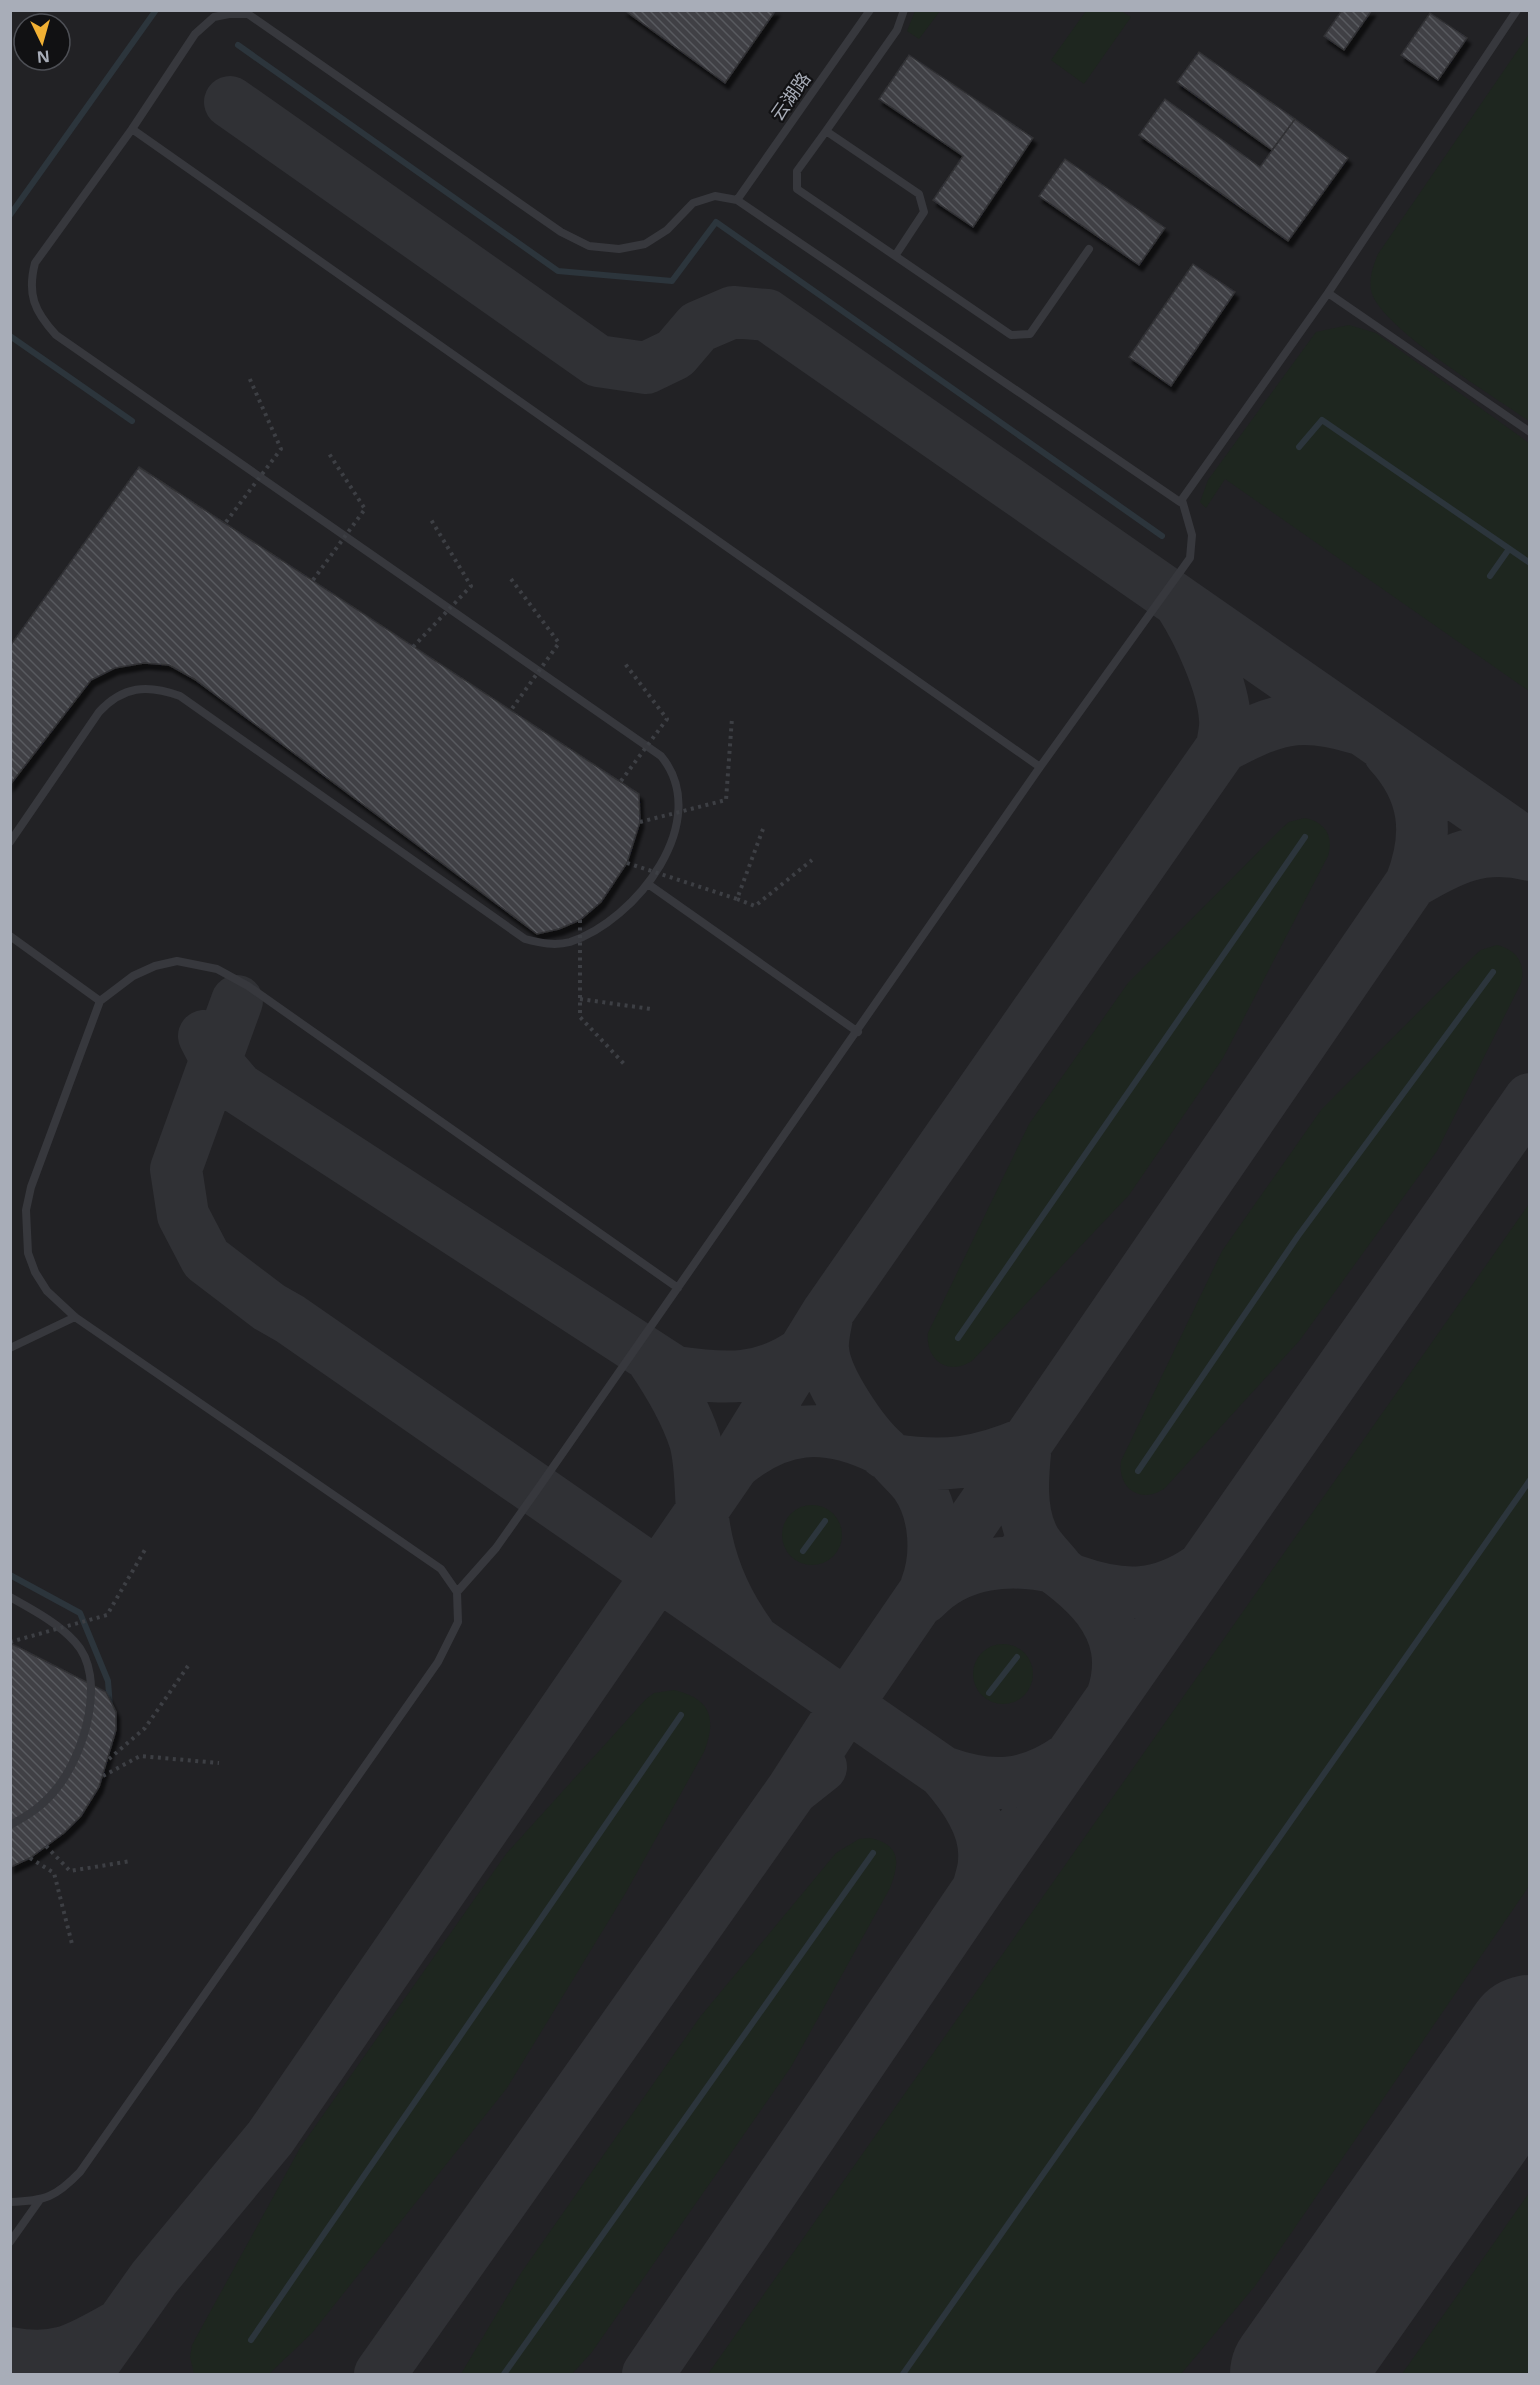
<svg xmlns="http://www.w3.org/2000/svg" width="1540" height="2385" font-family="'Noto Sans','Noto Sans SC',sans-serif">
  <style>
    .built { fill: #222225; fill-rule: evenodd }
    .green { fill: #1e261f }
    .lines { fill: none; stroke-linecap: round; stroke-linejoin: round }
    .stream { stroke: #2c353c; stroke-width: 6 }
    .taxiway { stroke: #303135; stroke-width: 52 }
    .runway { stroke: #303135; stroke-width: 130 }
    .building { fill: url(#building-back-hatch); stroke: #303034; stroke-width: 1.5; filter: url(#shadow) }
    .path { stroke: #3d3f44; stroke-width: 4; stroke-dasharray: 3 4.5; stroke-linecap: butt }
    .lane { stroke: #37383d; stroke-width: 8 }
    .path-bridge { stroke: #3d3f44; stroke-width: 4; stroke-dasharray: 3 4.5; stroke-linecap: butt }
    .labels { text-anchor: middle; dominant-baseline: central; stroke-width: 4.5; stroke-linejoin: round; paint-order: stroke }
    .street-label { font-size: 18px; fill: #a8adb8; stroke: #111113 }
  </style>
  <defs>
    <pattern id="building-back-hatch" width="6" height="6" patternUnits="userSpaceOnUse" patternTransform="scale(1.5)"><rect width="6" height="6" fill="#404145"/><path d="M-1 5l2 2M0 0l6 6M5-1l2 2" fill="none" stroke="#595a5e"/></pattern>
    <filter id="shadow"><feDropShadow dx="3.5" dy="6" stdDeviation="1.5" flood-color="#0009"/></filter>
  </defs>
  <rect width="100%" height="100%" fill="#161618"/>
  <path class="built" d="M 11,11 L 1529,11 L 1529,2374 L 11,2374 ZM 24,24 L 60,24 L 60,60 L 24,60 Z"/>
  <path class="green" d="M 915,11 L 940,11 L 919,39 L 907,31 Z
    M 1086,11 L 1121,11 L 1131,17 L 1084,84 L 1051,60 Z
    M 1529,34 L 1529,421 C 1497,398 1377,326 1371,290 C 1369,278 1373,266 1378,254 Z
    M 1349,325 L 1376,333 L 1529,443 L 1529,691 L 1225,479 L 1206,508 L 1200,502 L 1208,480 L 1316,332 Z
    M 1305,818 C 1325,822 1334,836 1328,856 L 1223,1058 L 1129,1195 L 973,1360 C 950,1377 925,1361 928,1333 L 1029,1124 L 1128,983 L 1282,828 L 1289,822 Z
    M 1497,945 C 1517,950 1526,964 1521,983 L 1437,1151 L 1300,1340 L 1165,1488 C 1142,1505 1117,1489 1121,1461 L 1222,1251 L 1321,1110 L 1474,956 L 1481,950 Z
    M 1529,1204 L 1529,1886 L 1255,2286 L 1181,2374 L 708,2374 Z
    M782 1535a30 30 0 1 1 60 0a30 30 0 1 1-60 0Z
    M973 1674a30 30 0 1 1 60 0a30 30 0 1 1-60 0Z
    M 674,1690 C 711,1699 717,1718 704,1752 L 625,1894 L 507,2088 L 312,2333 L 269,2374 L 194,2374 L 190,2357 L 192,2345 L 300,2148 L 506,1854 L 646,1699 L 654,1693 Z
    M 870,1838 C 901,1845 900,1862 890,1888 L 791,2067 L 592,2352 L 572,2374 L 461,2374 L 521,2273 L 700,2017 L 836,1853 L 859,1839 Z
    M 1529,2193 L 1529,2374 L 1402,2374 Z"/>
  <g class="lines">
    <path class="stream" d="M 238,45 L 558,271 L 672,281 L 716,222 L 1162,536
      M 10,215 L 156,10
      M 10,336 L 132,421
      M 1299,447 L 1322,420 L 1530,563
      M 1490,576 L 1509,549
      M 958,1338 L 1305,837
      M 1138,1471 L 1298,1236 L 1493,972
      M 803,1551 L 825,1521
      M 10,1575 L 80,1613 L 108,1681 L 110,1707
      M 989,1693 L 1017,1657
      M 251,2340 L 681,1715
      M 504,2374 L 873,1853
      M 903,2374 L 1530,1480"/>
    <path class="taxiway" d="M 230,102 L 598,361 L 646,368 L 675,354 L 698,327 L 733,312 L 767,315 L 1530,846
      M 1181,605 C 1199,633 1223,685 1225,719 C 1226,728 1223,738 1222,747
      M 1389,752 C 1426,792 1430,834 1411,883
      M 237,1001 L 176,1169 L 183,1215 L 206,1259 L 269,1307 L 290,1319 L 943,1772 C 964,1796 987,1827 984,1861 C 984,1870 980,1880 978,1889
      M 204,1036 L 220,1067 L 238,1088 L 675,1372 C 725,1379 763,1382 805,1351
      M 828,1312 C 826,1324 822,1338 823,1349 C 825,1379 863,1434 885,1453
      M 650,1356 C 668,1382 685,1410 695,1441 C 701,1463 700,1486 702,1509 C 706,1555 723,1598 750,1635
      M 894,1460 C 901,1468 910,1476 916,1484 C 936,1513 938,1556 926,1587
      M 894,1460 C 945,1468 979,1463 1026,1443 C 1023,1473 1019,1507 1032,1535 C 1037,1547 1049,1558 1057,1568
      M 736,1461 L 828,1312 L 1222,747 C 1273,720 1298,710 1356,728
      M 1026,1549 C 1080,1582 1137,1626 1112,1697
      M 1075,1581 C 1123,1598 1160,1598 1202,1568
      M 924,1598 C 959,1561 1011,1557 1057,1568
      M 943,1772 C 990,1789 1027,1788 1069,1758
      M 792,1790 L 846,1706 L 1411,883 C 1451,859 1482,843 1530,855
      M 10,2353 C 60,2362 78,2348 120,2325
      M 86,2374 L 154,2278 L 270,2138 L 734,1464 C 781,1425 824,1422 879,1448
      M 380,2374 L 792,1790 L 821,1767
      M 648,2374 L 978,1889 L 1530,1099
      M 1283,2374 L 1358,2284"/>
    <path class="runway" d="M 1295,2374 L 1530,2040"/>
  </g>
  <path class="building" d="M 624,10 L 776,10 L 725,83 Z
    M 1342,10 L 1372,10 L 1344,50 L 1324,36 Z
    M 1430,13 L 1467,38 L 1438,80 L 1401,55 Z
    M 1199,52 L 1295,119 L 1272,150 L 1177,82 Z
    M 909,55 L 1033,138 L 973,227 L 933,200 L 963,156 L 879,99 Z
    M 1165,99 L 1260,167 L 1295,119 L 1348,158 L 1288,241 L 1139,135 Z
    M 1065,159 L 1165,228 L 1139,265 L 1039,196 Z
    M 1193,264 L 1235,292 L 1171,386 L 1129,357 Z
    M 139,467 L 639,794 L 640,822 L 627,863 L 601,902 L 580,920 L 559,929 L 537,934 L 194,679 L 169,665 L 144,663 L 115,668 L 91,680 L 10,785 L 10,646 Z
    M 10,1643 L 106,1692 L 116,1712 L 116,1730 L 99,1787 L 81,1816 L 64,1833 L 30,1858 L 11,1867 Z"/>
  <g class="lines">
    <path class="path" d="M 737,899 L 755,906 L 812,860
      M 580,999 L 651,1009
      M 109,1759 L 145,1728 L 188,1666
      M 103,1776 L 140,1756 L 219,1763
      M 46,1846 L 70,1871 L 131,1861
      M 30,1858 L 54,1873 L 72,1944"/>
    <path class="lane" d="M 132,129 L 1040,767
      M 826,131 L 797,171 L 797,189 L 1011,335 L 1030,334 L 1089,249
      M 737,200 L 870,10
      M 895,256 L 924,212 L 919,194 L 826,131 L 897,30 L 904,10
      M 1328,293 L 1530,432
      M 10,842 L 99,712 C 123,686 147,684 180,696 L 525,939 C 540,943 555,946 570,942 C 636,921 714,820 661,756 L 56,335 C 34,311 27,294 35,263 L 132,129 L 195,34 L 214,17 L 229,14 L 248,14 L 561,232 L 589,246 L 619,249 L 645,244 L 667,230 L 693,203 L 715,196 L 737,200 L 1180,502 L 1328,293 L 1517,10
      M 648,884 L 858,1032
      M 10,936 L 100,1001
      M 10,1348 L 75,1317
      M 457,1592 L 496,1548 L 537,1490 L 1040,767 L 1190,558 L 1192,535 L 1182,500
      M 10,1597 C 33,1610 58,1623 75,1642 C 108,1677 84,1755 57,1788 C 44,1805 29,1815 10,1825
      M 10,2202 C 45,2201 56,2197 80,2172 L 438,1662 L 458,1622 L 457,1592 L 441,1569 L 75,1317 L 47,1291 L 35,1272 L 28,1253 L 26,1210 L 31,1187 L 100,1001 L 133,976 L 155,966 L 177,961 L 217,969 L 248,986 L 678,1288
      M 10,2242 L 39,2201"/>
    <path class="path-bridge" d="M 226,522 L 281,449 L 248,375
      M 511,579 L 559,643 L 511,710
      M 313,580 L 365,509 L 328,452
      M 413,647 L 471,586 L 430,518
      M 621,781 L 667,719 L 623,661
      M 640,822 L 726,800 L 732,718
      M 627,863 L 737,899 L 763,829
      M 580,920 L 580,1017 L 626,1066
      M 10,1642 L 107,1615 L 146,1548"/>
  </g>
  <g class="labels">
    <g class="street-label">
      <text transform="translate(790 96) rotate(-55)">云湖路</text>
    </g>
  </g>
  <rect width="1540" height="2385" fill="none" stroke="#a8adb8" stroke-width="24"/>
  <g transform="translate(42 42) rotate(175)"><circle r="28" fill="#111113" stroke="#4d4f55" stroke-width="1.5"/>
  <path d="M0-4.5L10 22L0 15L-10 22Z" fill="#f2b134"/>
  <text y="-9" font-size="16" font-weight="bold" text-anchor="middle" fill="#a8adb8">N</text>
  </g>
</svg>
